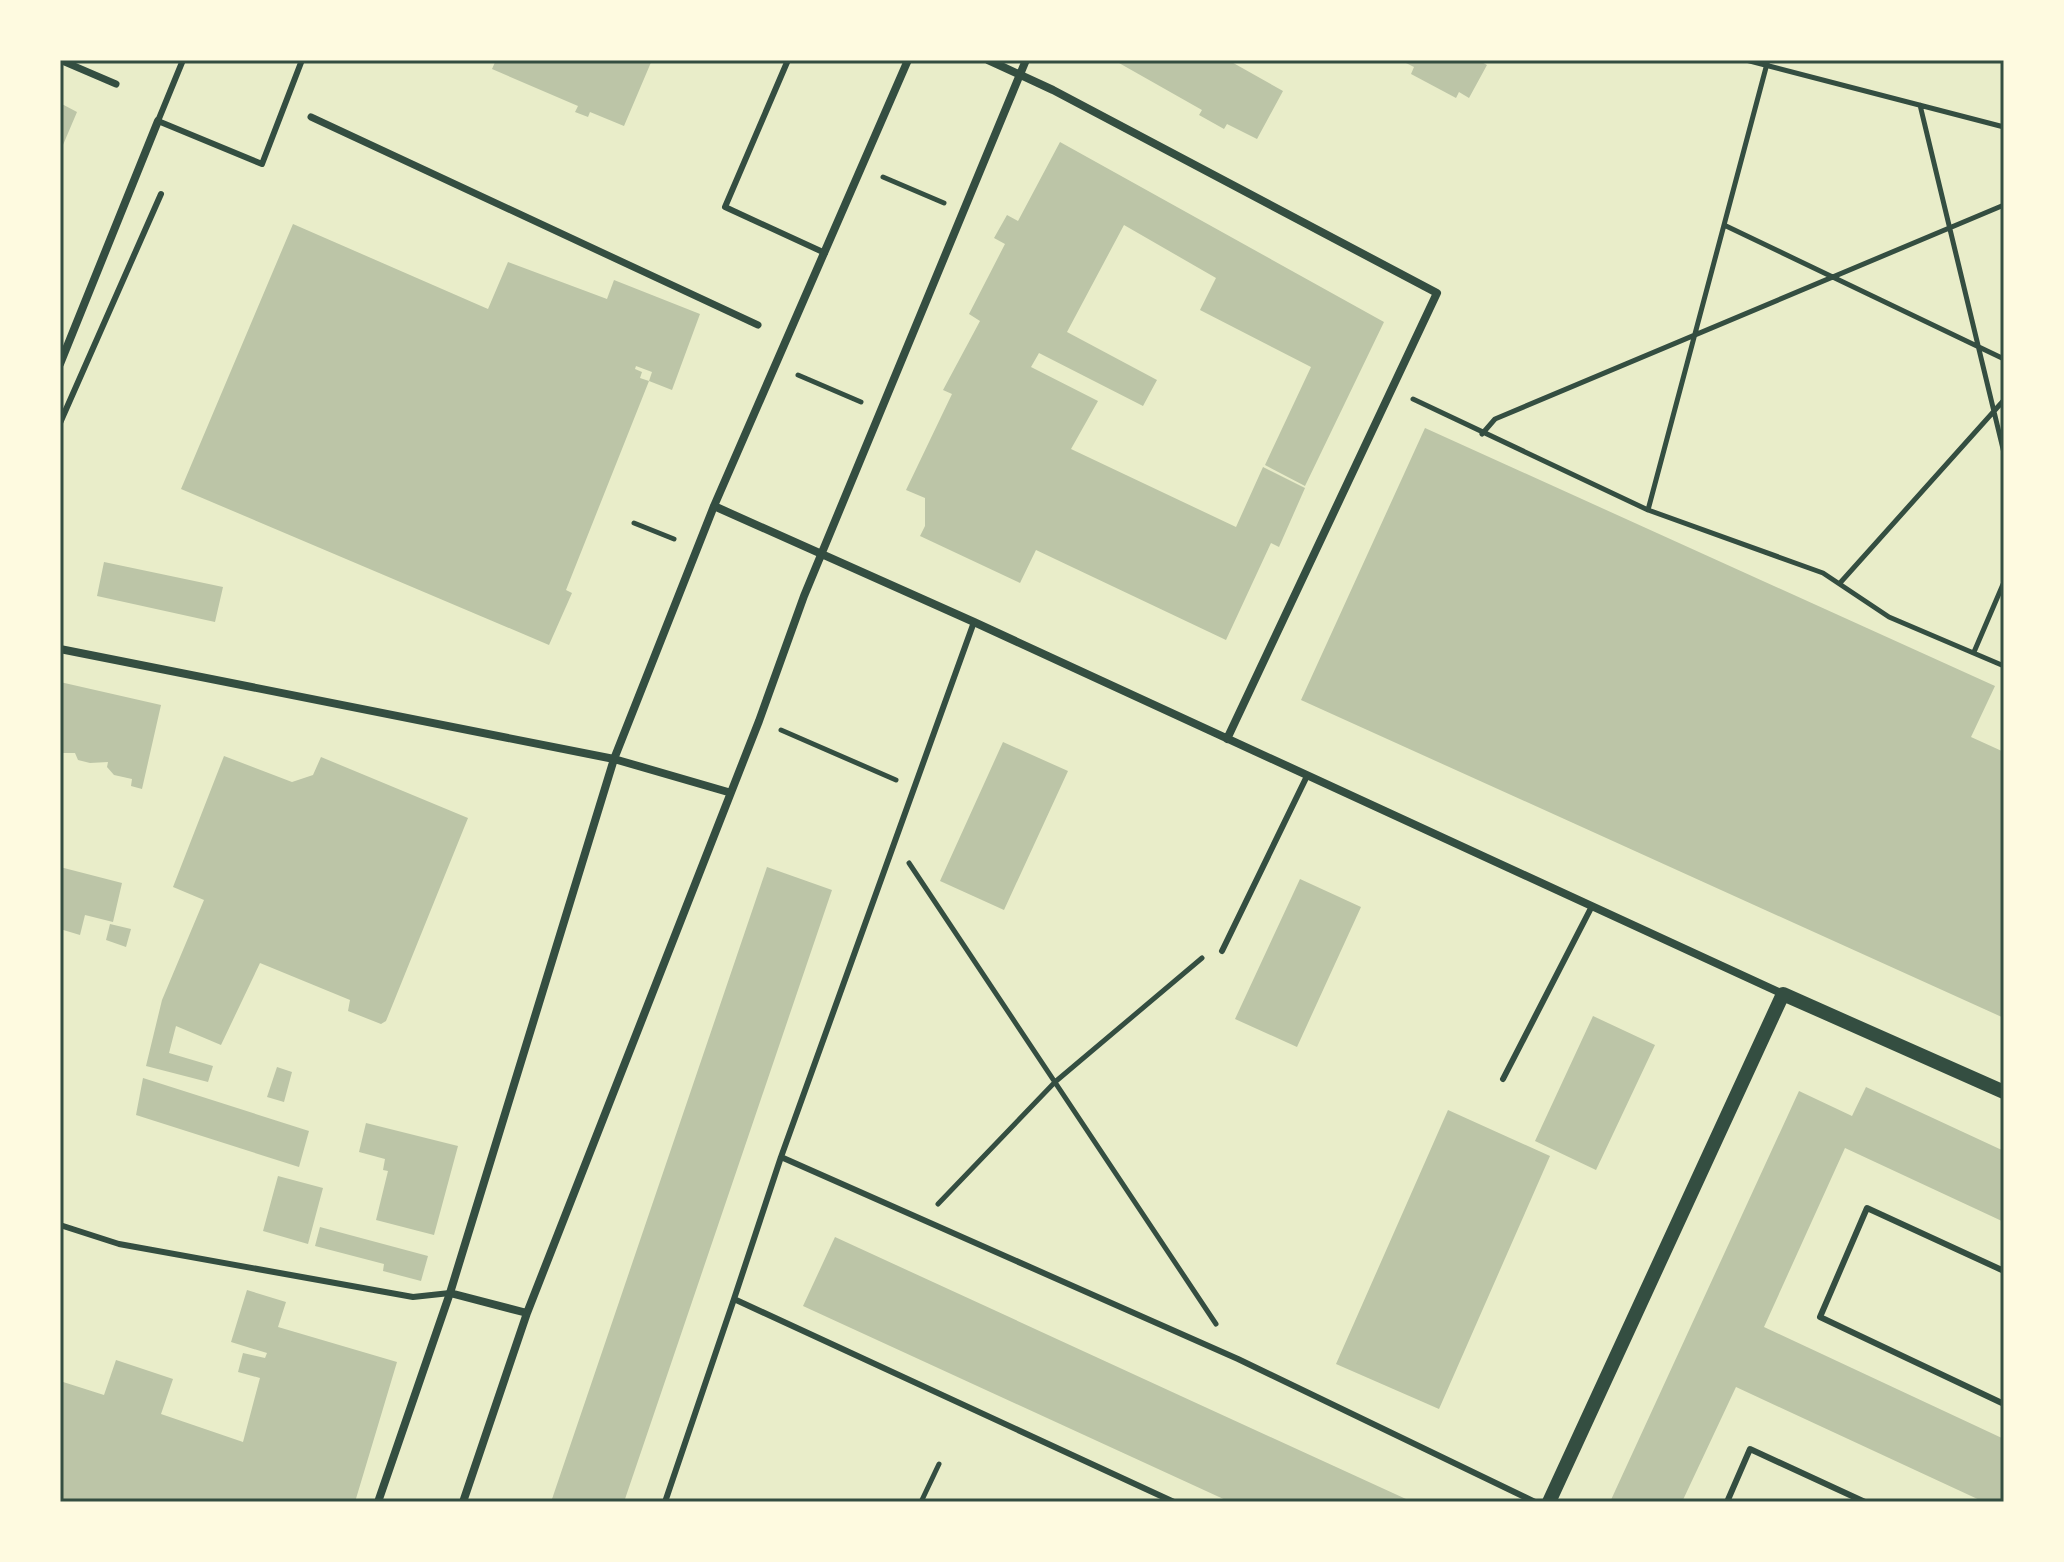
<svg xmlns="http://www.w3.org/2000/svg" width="2064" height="1562" font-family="'Playfair Display',serif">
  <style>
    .building { fill: #bcc5a7 }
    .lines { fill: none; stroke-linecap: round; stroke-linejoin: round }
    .path { stroke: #344e41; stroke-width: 5 }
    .service { stroke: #344e41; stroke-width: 6 }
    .pedestrian { stroke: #344e41; stroke-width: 7 }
    .minor { stroke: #344e41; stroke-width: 8 }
    .tertiary { stroke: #344e41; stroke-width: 14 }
    .neatline { fill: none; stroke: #344e41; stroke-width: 3 }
  </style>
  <rect width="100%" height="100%" fill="#e9edc9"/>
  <path class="building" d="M 496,60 L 652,60 L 624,126 L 590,112 L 588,117 L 575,112 L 578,106 L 492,69 Z
    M 1121,60 L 1228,60 L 1283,91 L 1257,139 L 1227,124 L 1224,129 L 1199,115 L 1202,110 L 1119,63 Z
    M 1408,60 L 1478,60 L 1487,65 L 1469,98 L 1459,92 L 1456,98 L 1411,74 L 1414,67 L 1406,63 Z
    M 60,103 L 77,112 L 60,152 Z
    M 1060,142 L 1384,322 L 1305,486 L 1265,465 L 1311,367 L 1200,310 L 1216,278 L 1124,225 L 1067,332 L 1157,380 L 1143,406 L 1039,353 L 1031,367 L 1098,401 L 1071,449 L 1236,527 L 1263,467 L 1305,488 L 1279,547 L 1271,543 L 1226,640 L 1036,550 L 1020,583 L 920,536 L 925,526 L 925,498 L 906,490 L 952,394 L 943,390 L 980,321 L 969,314 L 1005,244 L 994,238 L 1007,215 L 1018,221 Z
    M 293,224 L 488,309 L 508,262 L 607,299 L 614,280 L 700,314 L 672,390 L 649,381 L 652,372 L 636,366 L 635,369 L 642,372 L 640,378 L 649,381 L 566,590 L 572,593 L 549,645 L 181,489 Z
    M 1425,428 L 1995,686 L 1971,737 L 2004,752 L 2004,1018 L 1301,700 Z
    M 104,562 L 223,587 L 215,622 L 97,596 Z
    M 60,682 L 161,705 L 142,789 L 131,786 L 132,779 L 114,775 L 107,767 L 108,762 L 90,763 L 78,760 L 75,753 L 60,753 Z
    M 1003,742 L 1068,771 L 1004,910 L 940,881 Z
    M 224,756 L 292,782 L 313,775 L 321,757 L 468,818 L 386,1021 L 381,1024 L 348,1011 L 350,1000 L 260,963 L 221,1045 L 176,1026 L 169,1053 L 213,1066 L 208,1082 L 146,1066 L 162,1000 L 204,900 L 173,887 Z
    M 60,867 L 122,883 L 113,922 L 85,915 L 80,935 L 60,929 Z
    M 767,867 L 832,890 L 624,1502 L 551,1502 Z
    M 1300,879 L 1361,907 L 1297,1047 L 1235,1019 Z
    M 110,924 L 131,929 L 126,947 L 106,940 Z
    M 1593,1016 L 1655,1045 L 1596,1170 L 1535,1141 Z
    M 277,1067 L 292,1072 L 284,1102 L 267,1097 Z
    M 143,1078 L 309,1131 L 299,1167 L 136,1115 Z
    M 1866,1087 L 2004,1151 L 2004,1222 L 1845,1148 L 1764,1327 L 2004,1439 L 2004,1502 L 1984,1502 L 1736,1387 L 1682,1502 L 1610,1502 L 1799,1091 L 1852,1116 Z
    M 1448,1110 L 1550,1156 L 1439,1409 L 1336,1364 Z
    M 366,1123 L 458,1146 L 434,1235 L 376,1220 L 388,1171 L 383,1170 L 385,1159 L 359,1152 Z
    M 278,1176 L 323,1188 L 308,1244 L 263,1231 Z
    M 320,1227 L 428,1256 L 421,1281 L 383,1271 L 384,1264 L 315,1246 Z
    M 835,1237 L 1194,1402 L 1406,1499 L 1405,1502 L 1230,1502 L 803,1306 Z
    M 247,1290 L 286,1302 L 278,1327 L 397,1362 L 355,1502 L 60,1502 L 60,1381 L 104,1395 L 116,1360 L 173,1379 L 161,1414 L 243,1442 L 260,1378 L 238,1372 L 243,1353 L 265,1358 L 267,1353 L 231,1342 Z"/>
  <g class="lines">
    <path class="path" d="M 1746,60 L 2004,127
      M 1920,105 L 2004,453
      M 883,177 L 944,203
      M 1724,225 L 2004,359
      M 798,375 L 861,402
      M 1413,399 L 1648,510 L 1823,573 L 1889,617 L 2004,666
      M 1482,434 L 1495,419 L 2004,205
      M 1648,510 L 1768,60
      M 634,523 L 674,539
      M 1840,583 L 2004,400
      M 1974,652 L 2004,582
      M 781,730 L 896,780
      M 909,863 L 1216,1324
      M 938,1204 L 1055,1082 L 1202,958
      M 921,1502 L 939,1464"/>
    <path class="service" d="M 183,60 L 158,121 L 262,164 L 302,60
      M 788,60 L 725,207 L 825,253
      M 60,423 L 161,194
      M 1222,951 L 1307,776
      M 1503,1079 L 1591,908
      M 781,1157 L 974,622
      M 60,1225 L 119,1244 L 413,1297 L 450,1293
      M 2004,1271 L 1867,1208 L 1820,1317 L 2004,1404
      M 734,1299 L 781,1157 L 1238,1359 L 1535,1502
      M 665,1502 L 734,1299 L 1174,1502
      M 1727,1502 L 1750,1449 L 1865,1502"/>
    <path class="pedestrian" d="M 60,60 L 116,84
      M 311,117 L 758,325"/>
    <path class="minor" d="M 988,60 L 1053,90 L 1437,293 L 1227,739
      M 60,364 L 158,121
      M 714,506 L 974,622 L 1783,994
      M 60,649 L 614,759 L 728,792
      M 450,1293 L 527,1313
      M 378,1502 L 450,1293 L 614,759 L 714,506 L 908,60
      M 463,1502 L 527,1313 L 759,721 L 804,596 L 1026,60"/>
    <path class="tertiary" d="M 1549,1502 L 1783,994 L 2004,1092"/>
  </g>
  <rect width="2064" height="1562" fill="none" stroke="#fefae0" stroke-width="124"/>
  <rect x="62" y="62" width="1940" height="1438" class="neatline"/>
</svg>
